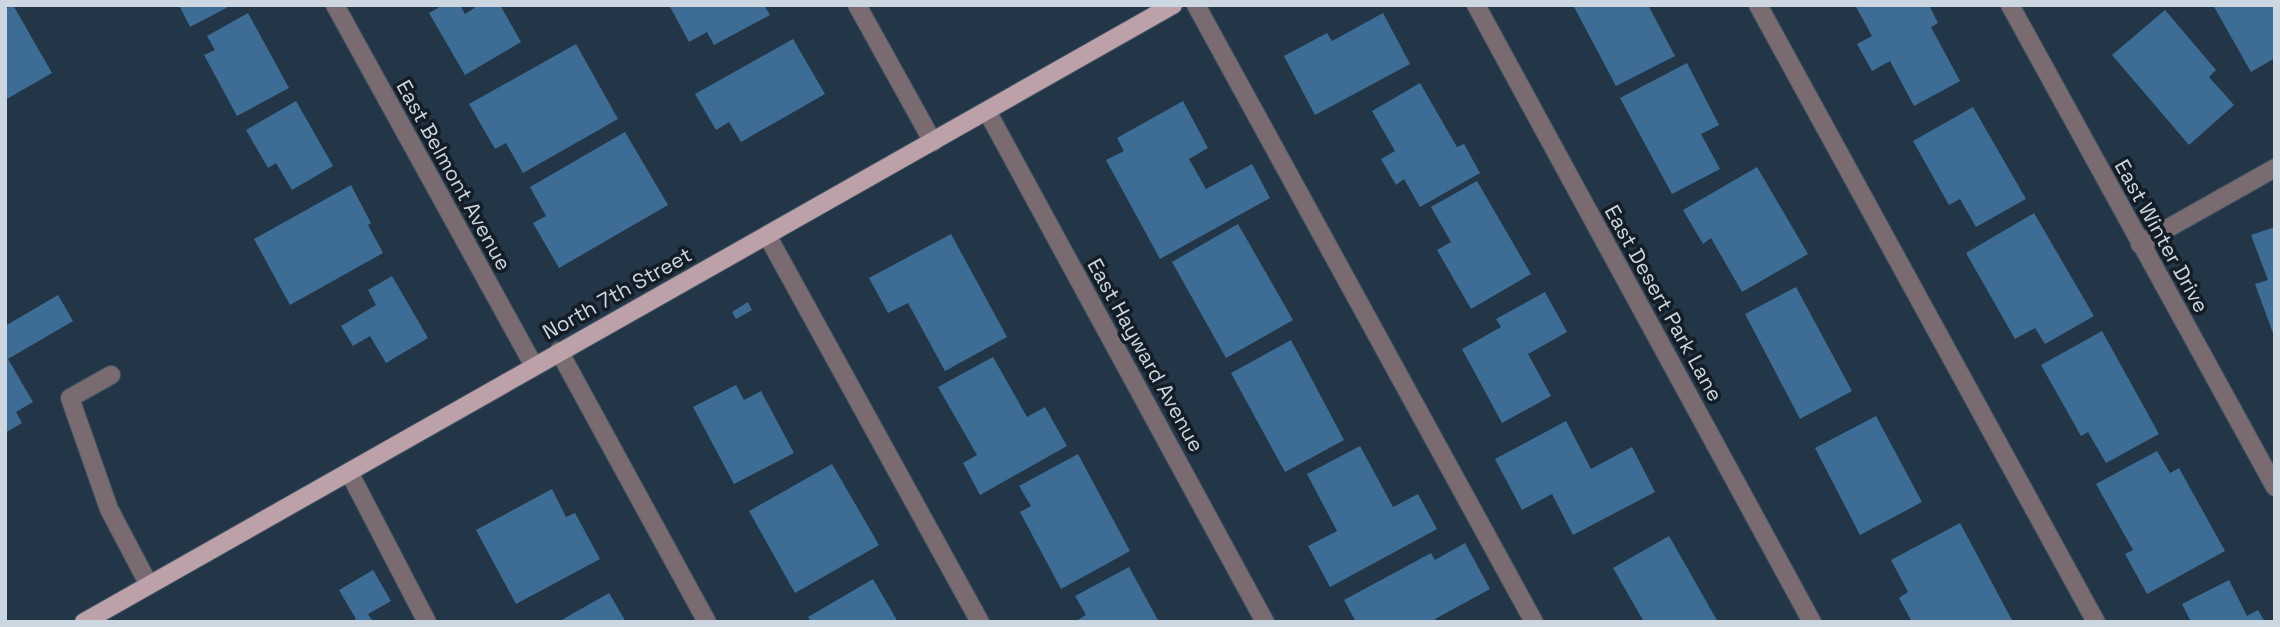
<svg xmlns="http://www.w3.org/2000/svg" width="2280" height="627" font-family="'Space Grotesk',sans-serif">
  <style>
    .building { fill: #3d6d95 }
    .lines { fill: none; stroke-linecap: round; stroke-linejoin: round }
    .minor-casing { stroke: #415363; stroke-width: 20 }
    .major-casing { stroke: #415363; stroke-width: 20 }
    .minor { stroke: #796b6f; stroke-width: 18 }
    .major { stroke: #bda1a8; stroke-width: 18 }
    .labels { text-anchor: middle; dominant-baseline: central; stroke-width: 7; stroke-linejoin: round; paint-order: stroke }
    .street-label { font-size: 21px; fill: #ccd7e2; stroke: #141d25 }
  </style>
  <rect width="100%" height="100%" fill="#223647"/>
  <path class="building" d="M 13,5 L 52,73 L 5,100 L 5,9 Z
    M 179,5 L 232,5 L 190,27 Z
    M 443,5 L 460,5 L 465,14 L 479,5 L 500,5 L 521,42 L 465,75 L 429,13 Z
    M 669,5 L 764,5 L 770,15 L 714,45 L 707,32 L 689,42 Z
    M 1573,5 L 1648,5 L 1675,56 L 1616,86 Z
    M 1855,5 L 1929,5 L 1938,23 L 1931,27 L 1960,81 L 1914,106 L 1890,61 L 1872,71 L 1857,44 L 1872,36 Z
    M 2213,5 L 2275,5 L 2275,58 L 2251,72 Z
    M 2165,10 L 2216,70 L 2209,77 L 2234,105 L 2189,145 L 2112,55 Z
    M 248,13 L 289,88 L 237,116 L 204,55 L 215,50 L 207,36 Z
    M 1383,13 L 1410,64 L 1315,115 L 1284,56 L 1327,33 L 1332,41 Z
    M 793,39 L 825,94 L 741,142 L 729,122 L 716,130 L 695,94 Z
    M 576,44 L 618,119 L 523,173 L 506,143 L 495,149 L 469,104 Z
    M 1687,63 L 1719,125 L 1701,134 L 1720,169 L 1672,194 L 1620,98 Z
    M 1420,83 L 1457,147 L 1464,144 L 1480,173 L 1420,207 L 1404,179 L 1396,185 L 1381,159 L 1395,151 L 1372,111 Z
    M 296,101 L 333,166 L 292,190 L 276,163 L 268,168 L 246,130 Z
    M 1183,101 L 1208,148 L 1189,159 L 1206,189 L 1252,164 L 1270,198 L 1160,259 L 1106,160 L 1124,151 L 1117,138 Z
    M 1973,107 L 2026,199 L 1976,227 L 1960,199 L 1949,205 L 1913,141 Z
    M 625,132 L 668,205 L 559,268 L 533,223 L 546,216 L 530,187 Z
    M 1757,167 L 1808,254 L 1742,292 L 1711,238 L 1703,244 L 1683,210 Z
    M 1477,181 L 1531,274 L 1471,309 L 1437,250 L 1451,242 L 1431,207 Z
    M 351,185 L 371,223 L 368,225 L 383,253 L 290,305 L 254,239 Z
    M 2034,213 L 2094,316 L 2045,344 L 2035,328 L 2015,339 L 1966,253 Z
    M 1238,224 L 1293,320 L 1226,358 L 1172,262 Z
    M 2275,227 L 2275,336 L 2274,336 L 2255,284 L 2268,280 L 2251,235 Z
    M 951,234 L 1007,337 L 945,371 L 908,303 L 888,313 L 869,278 Z
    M 392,276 L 428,338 L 386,363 L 370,336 L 353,346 L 341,326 L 376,305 L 368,290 Z
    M 1796,287 L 1852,391 L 1800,419 L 1745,314 Z
    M 1545,292 L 1567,332 L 1528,354 L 1551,396 L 1502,423 L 1462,349 L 1501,327 L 1496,319 Z
    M 58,295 L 73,321 L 8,359 L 33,402 L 16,412 L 22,423 L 5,433 L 5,326 Z
    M 748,302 L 752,310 L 736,319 L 732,312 Z
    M 2102,331 L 2159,434 L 2106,463 L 2088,432 L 2081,436 L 2041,365 Z
    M 1291,340 L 1344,440 L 1285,472 L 1231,373 Z
    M 993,357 L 1027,417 L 1045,407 L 1067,446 L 980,495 L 963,463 L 977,455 L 938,387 Z
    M 736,385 L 744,400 L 761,391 L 794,453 L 734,484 L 693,407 Z
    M 1876,416 L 1922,502 L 1860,535 L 1815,448 Z
    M 1566,421 L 1591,469 L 1632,447 L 1655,492 L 1573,535 L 1552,494 L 1522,510 L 1495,459 Z
    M 1360,446 L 1393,507 L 1418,494 L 1437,529 L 1330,587 L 1308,546 L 1337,531 L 1307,474 Z
    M 2157,451 L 2170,473 L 2179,468 L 2225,551 L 2147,594 L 2125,554 L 2133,550 L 2096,484 Z
    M 1078,454 L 1130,551 L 1061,589 L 1020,512 L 1031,506 L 1019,486 Z
    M 832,464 L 879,545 L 795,593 L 749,511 Z
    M 552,489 L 566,517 L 575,513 L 600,559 L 516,604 L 476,530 Z
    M 1960,523 L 2013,622 L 1912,622 L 1899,598 L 1908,592 L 1891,560 Z
    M 1669,536 L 1718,622 L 1644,622 L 1613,568 Z
    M 1465,543 L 1490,589 L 1435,619 L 1436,622 L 1356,622 L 1344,600 L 1431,553 L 1435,560 Z
    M 1129,567 L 1159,622 L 1074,622 L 1086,615 L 1075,596 Z
    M 373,570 L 391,601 L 368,614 L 373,622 L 351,622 L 356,619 L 339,590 Z
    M 873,579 L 898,622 L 811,622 L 808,617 Z
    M 2229,580 L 2247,616 L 2258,610 L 2265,622 L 2191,622 L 2182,604 Z
    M 609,593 L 626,622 L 558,622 Z"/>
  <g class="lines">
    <defs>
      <path id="minor" d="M 335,5 L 534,366
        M 857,5 L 933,142
        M 1196,5 L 1534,622
        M 1476,5 L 1812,622
        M 1758,5 L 2096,622
        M 2010,5 L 2275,487
        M 987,111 L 1265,622
        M 767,235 L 980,622
        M 2140,244 L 2275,168
        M 559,351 L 707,622
        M 111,375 L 70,398 L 109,509 L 149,585
        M 349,472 L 427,622"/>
      <path id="major" d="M 84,622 L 1173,5"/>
    </defs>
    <use href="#minor" class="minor-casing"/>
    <use href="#major" class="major-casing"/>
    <use href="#minor" class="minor"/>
    <use href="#major" class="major"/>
  </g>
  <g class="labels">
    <g class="street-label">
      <text transform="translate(454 175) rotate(61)">East Belmont Avenue</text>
      <text transform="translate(2162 236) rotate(61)">East Winter Drive</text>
      <text transform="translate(617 293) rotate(-29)">North 7th Street</text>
      <text transform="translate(1664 303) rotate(61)">East Desert Park Lane</text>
      <text transform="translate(1146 355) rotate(61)">East Hayward Avenue</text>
    </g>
  </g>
  <rect width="2280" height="627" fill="none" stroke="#ccd7e2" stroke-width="14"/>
</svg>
